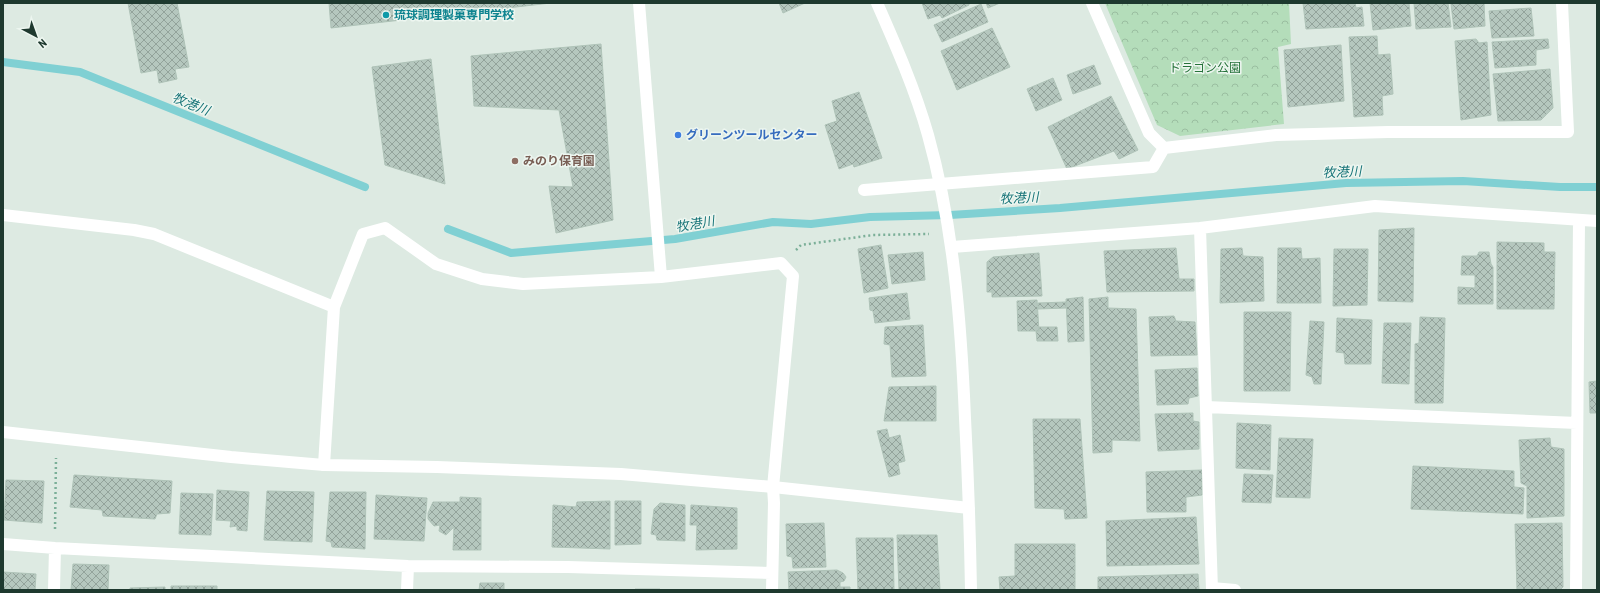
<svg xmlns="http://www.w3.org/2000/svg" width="1600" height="593" font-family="'Roboto Condensed','Noto Sans JP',sans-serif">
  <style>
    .park { fill: url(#park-crowns) }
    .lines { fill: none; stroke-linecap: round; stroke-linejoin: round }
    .stream { stroke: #80d0d3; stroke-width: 8 }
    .building { fill: url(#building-cross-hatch); stroke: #afc3b8 }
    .path { stroke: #7baf98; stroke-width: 2.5; stroke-dasharray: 2 3; stroke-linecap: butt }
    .minor { stroke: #fff; stroke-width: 12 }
    .tertiary { stroke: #fff; stroke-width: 12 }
    .culture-dot { fill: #0f9aa8; stroke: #edf6f0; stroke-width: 1.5 }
    .shop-dot { fill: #3f7fe0; stroke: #edf6f0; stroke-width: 1.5 }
    .education-dot { fill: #8d6e63; stroke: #edf6f0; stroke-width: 1.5 }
    .labels { text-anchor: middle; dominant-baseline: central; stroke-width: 3; stroke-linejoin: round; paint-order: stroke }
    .culture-label { font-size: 12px; font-weight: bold; fill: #0d838f; stroke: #edf6f0; text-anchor: start }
    .park-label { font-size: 12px; fill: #26723a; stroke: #edf6f0 }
    .shop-label { font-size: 12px; font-weight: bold; fill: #366cbe; stroke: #edf6f0; text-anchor: start }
    .education-label { font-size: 12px; font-weight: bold; fill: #785e54; stroke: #edf6f0; text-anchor: start }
    .water-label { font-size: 13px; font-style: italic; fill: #167377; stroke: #edf6f0 }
  </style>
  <defs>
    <pattern id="park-crowns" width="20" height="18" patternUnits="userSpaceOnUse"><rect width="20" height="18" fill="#b4ddba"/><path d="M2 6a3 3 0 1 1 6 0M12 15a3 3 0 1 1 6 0" fill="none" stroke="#9abea0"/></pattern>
    <pattern id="building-cross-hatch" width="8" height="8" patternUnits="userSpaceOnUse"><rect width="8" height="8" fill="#b5c7be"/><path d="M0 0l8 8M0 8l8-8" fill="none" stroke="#93a39b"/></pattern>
  </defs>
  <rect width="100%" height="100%" fill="#ddeae2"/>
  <path class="park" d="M 1105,3 L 1289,3 L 1291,44 L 1278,47 L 1284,124 L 1180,136 L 1157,125 Z"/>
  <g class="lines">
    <path class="stream" d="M 3,62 L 80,72 L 365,187
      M 448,229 L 511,253 L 675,239 L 773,222 L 811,224 L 870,217 L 950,215 L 1060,208 L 1346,183 L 1463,181 L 1560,187 L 1597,187"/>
  </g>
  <path class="building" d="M 128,3 L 177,3 L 189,67 L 175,69 L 177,79 L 159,83 L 157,70 L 141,73 Z
    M 329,3 L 551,3 L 331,28 Z
    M 779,3 L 805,3 L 783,13 Z
    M 922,3 L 969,3 L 969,5 L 942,18 L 940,15 L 928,19 Z
    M 986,3 L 1000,3 L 988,8 Z
    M 1303,3 L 1355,3 L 1356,8 L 1362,7 L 1364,26 L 1306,29 Z
    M 1370,3 L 1409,3 L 1411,26 L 1373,30 Z
    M 1414,3 L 1448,3 L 1451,27 L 1416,29 Z
    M 1462,3 L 1484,3 L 1485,26 L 1454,29 L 1451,4 Z
    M 981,4 L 988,22 L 942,42 L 934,25 Z
    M 1531,8 L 1534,36 L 1492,38 L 1489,11 Z
    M 992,28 L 1010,67 L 957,90 L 941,51 Z
    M 1377,36 L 1378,55 L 1390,54 L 1393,94 L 1382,96 L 1383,115 L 1354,117 L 1349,37 Z
    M 1476,39 L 1479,43 L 1487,42 L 1491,115 L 1461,120 L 1455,41 Z
    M 1548,39 L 1549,48 L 1536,50 L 1536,65 L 1495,68 L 1492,42 Z
    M 601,44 L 613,220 L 556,233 L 549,186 L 573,187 L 559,110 L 474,106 L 471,56 Z
    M 1341,45 L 1344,101 L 1288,107 L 1284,50 Z
    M 431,59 L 445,184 L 385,165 L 372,67 Z
    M 1094,65 L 1101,84 L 1073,94 L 1067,75 Z
    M 1550,69 L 1553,108 L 1541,120 L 1498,121 L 1493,74 Z
    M 1053,78 L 1062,100 L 1036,111 L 1027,89 Z
    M 859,92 L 882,158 L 854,167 L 853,164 L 839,169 L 825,125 L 837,121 L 832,101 Z
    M 1111,96 L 1138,150 L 1119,159 L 1114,151 L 1067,169 L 1048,127 Z
    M 1414,228 L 1413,302 L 1378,301 L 1379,230 Z
    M 1497,242 L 1544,243 L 1544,252 L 1555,252 L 1554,309 L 1497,309 Z
    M 881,245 L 888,288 L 864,293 L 858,249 Z
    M 1176,248 L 1179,279 L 1194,279 L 1194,291 L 1107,292 L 1104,251 Z
    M 1242,248 L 1243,256 L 1263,257 L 1264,301 L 1220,303 L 1221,249 Z
    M 1278,248 L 1301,248 L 1302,259 L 1320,258 L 1321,303 L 1277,303 Z
    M 1334,249 L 1368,249 L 1367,305 L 1333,306 Z
    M 923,252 L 925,280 L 892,284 L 888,255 Z
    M 1479,252 L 1489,252 L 1491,264 L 1493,267 L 1493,304 L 1458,304 L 1458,287 L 1475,288 L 1475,275 L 1461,275 L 1462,256 L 1477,256 Z
    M 1039,253 L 1042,296 L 992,297 L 992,292 L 987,292 L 987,262 L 993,257 Z
    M 907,293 L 910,319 L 875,323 L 873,311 L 870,310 L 869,298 Z
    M 1083,297 L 1084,341 L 1068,342 L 1066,299 Z
    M 1108,297 L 1108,308 L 1136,309 L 1140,441 L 1112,440 L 1112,452 L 1093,453 L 1089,299 Z
    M 1037,300 L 1039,331 L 1018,331 L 1017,301 Z
    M 1066,302 L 1066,308 L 1038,309 L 1038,303 Z
    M 1244,312 L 1291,312 L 1290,391 L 1244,391 Z
    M 1174,316 L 1176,321 L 1195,322 L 1197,355 L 1151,356 L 1149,317 Z
    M 1420,317 L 1445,318 L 1443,403 L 1415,403 L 1415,344 L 1419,343 Z
    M 1337,318 L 1372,320 L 1371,364 L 1345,364 L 1344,353 L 1336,352 Z
    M 1310,321 L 1324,322 L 1321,384 L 1314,384 L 1312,377 L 1306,375 Z
    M 1384,323 L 1411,323 L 1409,384 L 1382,383 Z
    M 923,325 L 926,376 L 892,377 L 890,345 L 884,344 L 885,327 Z
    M 1039,327 L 1057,327 L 1058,341 L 1037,341 L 1036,331 L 1039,331 Z
    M 1197,368 L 1198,396 L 1189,398 L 1188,404 L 1157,405 L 1155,370 Z
    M 1597,381 L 1597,413 L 1590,413 L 1589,382 Z
    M 936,386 L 936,421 L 884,421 L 889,387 Z
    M 1193,413 L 1193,421 L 1199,422 L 1199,449 L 1158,451 L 1155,414 Z
    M 1033,419 L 1080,419 L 1087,518 L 1065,519 L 1064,509 L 1035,508 Z
    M 1237,423 L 1271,425 L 1270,470 L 1236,468 Z
    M 887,429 L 889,438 L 900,435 L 905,461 L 898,463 L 900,474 L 889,477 L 877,431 Z
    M 1279,438 L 1313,439 L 1310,498 L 1276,497 Z
    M 1550,438 L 1551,447 L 1564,449 L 1564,516 L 1527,518 L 1527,486 L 1521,483 L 1519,440 Z
    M 1413,466 L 1514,471 L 1514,487 L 1524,488 L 1523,514 L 1411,509 Z
    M 1202,470 L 1202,495 L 1186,497 L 1186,512 L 1147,512 L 1146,472 Z
    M 1244,474 L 1273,475 L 1271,503 L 1242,502 Z
    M 74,475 L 172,481 L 170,513 L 157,514 L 155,519 L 103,516 L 102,510 L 70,507 Z
    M 6,480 L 44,481 L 42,523 L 4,520 Z
    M 217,490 L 249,492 L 247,531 L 237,530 L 237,526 L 230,527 L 231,521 L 216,520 Z
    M 267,491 L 314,492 L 312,542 L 264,540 Z
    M 330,492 L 366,492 L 365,549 L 332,547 L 331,542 L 326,541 Z
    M 181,493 L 213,494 L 211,535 L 179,534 Z
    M 376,495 L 427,498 L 424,541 L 374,539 Z
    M 460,497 L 481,498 L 481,550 L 453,550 L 454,527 L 446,535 L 439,531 L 440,525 L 434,526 L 428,519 L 428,513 L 433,502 L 460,502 Z
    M 610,501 L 610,549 L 552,547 L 553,505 L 576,507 L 577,502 Z
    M 615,501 L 641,501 L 641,544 L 615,545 Z
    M 660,503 L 685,505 L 685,541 L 657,540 L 656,535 L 651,534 L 654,509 Z
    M 691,505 L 737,508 L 737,549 L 696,550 L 697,525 L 690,525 Z
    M 1196,517 L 1199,564 L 1107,566 L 1106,521 Z
    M 824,523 L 826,567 L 793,568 L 792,557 L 787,556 L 786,524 Z
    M 1562,523 L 1563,587 L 1560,590 L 1517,590 L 1515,524 Z
    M 897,535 L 937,535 L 940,590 L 899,590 Z
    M 856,538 L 893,538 L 894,590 L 858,590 Z
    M 1015,544 L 1075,544 L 1075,590 L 1000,590 L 999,577 L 1015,576 Z
    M 73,564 L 109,565 L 108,590 L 71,590 Z
    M 837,570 L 843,573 L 846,577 L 844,581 L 840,582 L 840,587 L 850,587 L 850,590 L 789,590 L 788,572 Z
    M 3,572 L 36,574 L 35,590 L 3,590 Z
    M 1198,574 L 1199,590 L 1098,590 L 1098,577 Z
    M 480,583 L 504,583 L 504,590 L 479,590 Z
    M 171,586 L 217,586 L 217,590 L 171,590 Z
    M 165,587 L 165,590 L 130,590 L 130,588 Z
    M 635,589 L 660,589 L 661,590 L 635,590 Z"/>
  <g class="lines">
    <path class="path" d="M 796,250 L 801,245 L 873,235 L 929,234
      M 55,529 L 56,458"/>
    <path class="minor" d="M 639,3 L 661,277
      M 1092,3 L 1149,133 L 1164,148
      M 1164,148 L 1276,135 L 1388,132 L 1568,132 L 1562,3
      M 864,190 L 1153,167 L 1164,148
      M 3,215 L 134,230 L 154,234 L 334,307
      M 1200,228 L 1212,590
      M 952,247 L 1200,228 L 1375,206 L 1597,221
      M 1206,407 L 1577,423
      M 324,465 L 334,307 L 363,234 L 385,228 L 436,264 L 482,279 L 523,284 L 661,277 L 781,263 L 793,276 L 773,487 L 774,503 L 772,590
      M 3,544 L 55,548 L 408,566 L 568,567 L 772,573
      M 1212,588 L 1235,590
      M 54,590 L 55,548
      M 407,590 L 408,566
      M 1576,590 L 1579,221"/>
    <path class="tertiary" d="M 877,3 C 896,46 915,89 928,135 C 954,228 961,323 965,418 C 968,475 970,533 971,590
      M 3,432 L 231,457 L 324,465 L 437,467 L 621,474 L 773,487 L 969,508"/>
  </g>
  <circle class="culture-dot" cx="386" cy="15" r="4"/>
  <circle class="shop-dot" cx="678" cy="135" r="4"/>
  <circle class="education-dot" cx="515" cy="161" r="4"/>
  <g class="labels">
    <g class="culture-label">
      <text x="394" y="15">琉球調理製菓専門学校</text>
    </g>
    <g class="park-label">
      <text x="1205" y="68">ドラゴン公園</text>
    </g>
    <g class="shop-label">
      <text x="686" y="135">グリーンツールセンター</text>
    </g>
    <g class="education-label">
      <text x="523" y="161">みのり保育園</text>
    </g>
    <g class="water-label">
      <text transform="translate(191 104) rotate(22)">牧港川</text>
      <text transform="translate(1342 172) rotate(-3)">牧港川</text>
      <text transform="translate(1019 198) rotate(-3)">牧港川</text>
      <text transform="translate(695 224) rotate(-10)">牧港川</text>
    </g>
  </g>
  <rect width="1600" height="593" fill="none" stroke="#1e392f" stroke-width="8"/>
  <g transform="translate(36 36) rotate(139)" stroke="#edf6f0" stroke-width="3" paint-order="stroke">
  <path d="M0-3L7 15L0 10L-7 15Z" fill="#1e392f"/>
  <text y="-6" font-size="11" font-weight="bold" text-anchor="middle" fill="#1e392f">N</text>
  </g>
</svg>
